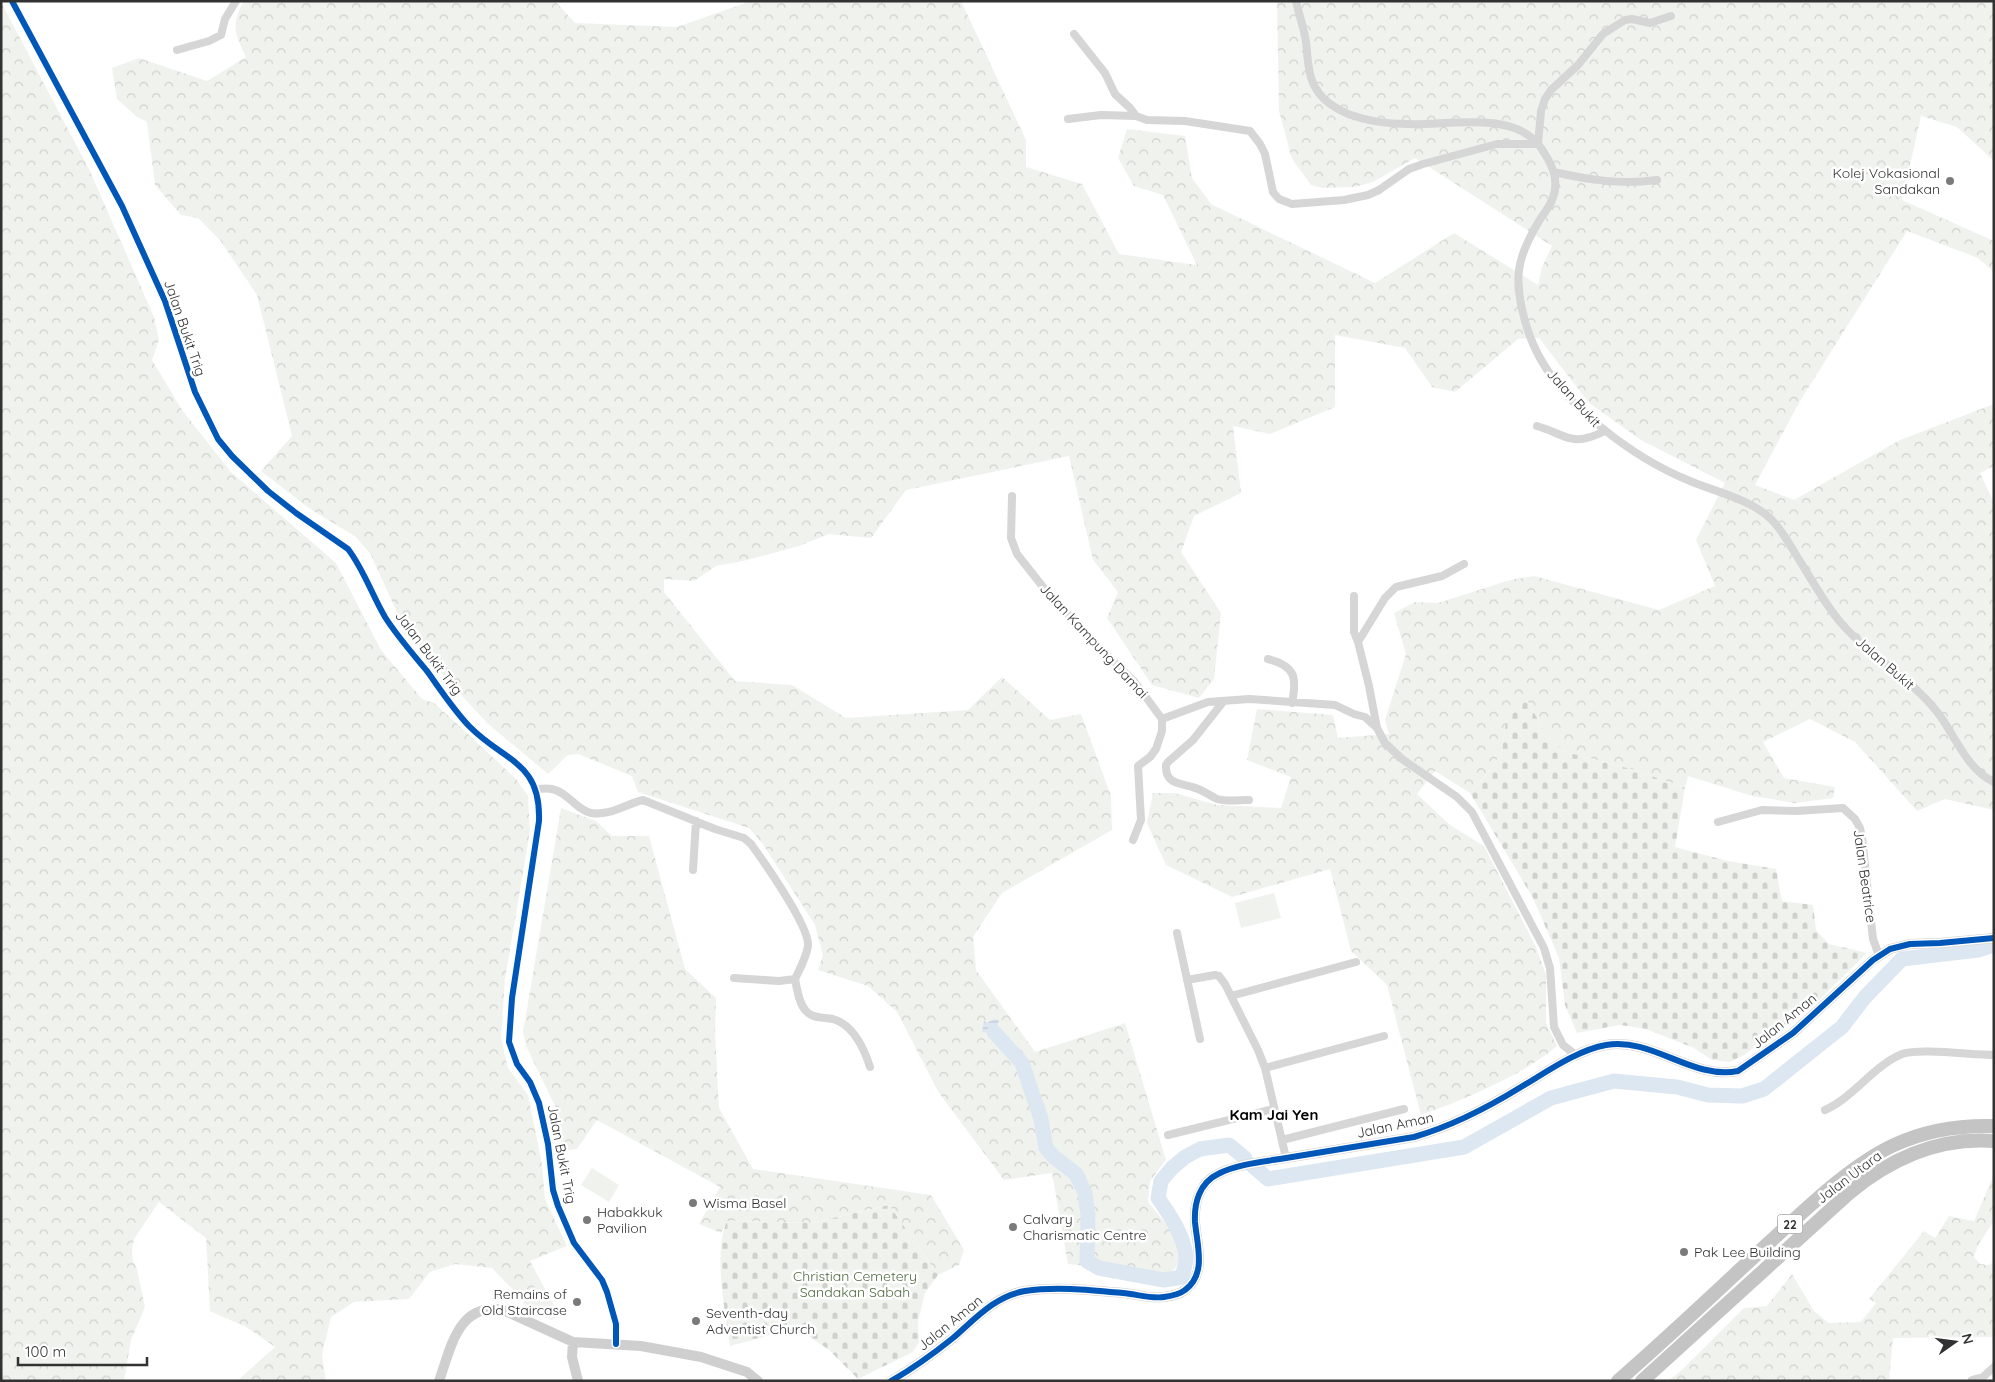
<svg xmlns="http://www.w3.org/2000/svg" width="1995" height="1382" font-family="Quicksand,sans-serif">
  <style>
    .forest { fill: url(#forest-crowns) }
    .cemetery { fill: url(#cemetery-stones) }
    .garden { fill: #f0f3ed }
    .water { fill: url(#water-rules) }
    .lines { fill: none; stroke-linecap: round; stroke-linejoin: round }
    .river { stroke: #dde7f2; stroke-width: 15 }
    .street { stroke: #d6d6d6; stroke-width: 8 }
    .secondary { stroke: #cfcfcf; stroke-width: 10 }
    .highway { stroke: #c4c4c4; stroke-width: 14 }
    .cycleway-casing { stroke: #fff; stroke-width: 9 }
    .cycleway { stroke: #0057b8; stroke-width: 6 }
    .poi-dot { fill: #7a7a7a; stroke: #fff; stroke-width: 2 }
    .labels { text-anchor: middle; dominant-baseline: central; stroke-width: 5; stroke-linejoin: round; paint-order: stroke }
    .shield { fill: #fff; stroke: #707070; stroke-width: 1 }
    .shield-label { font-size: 12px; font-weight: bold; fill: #323232 }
    .poi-label { font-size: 14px; fill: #323232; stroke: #fff; text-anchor: start }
    .street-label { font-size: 14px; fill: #323232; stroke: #fff }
    .park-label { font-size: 14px; fill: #506c40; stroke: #fff }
    .neighbourhood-label { font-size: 15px; font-weight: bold; fill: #000; stroke: #fff }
  </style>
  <defs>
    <pattern id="forest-crowns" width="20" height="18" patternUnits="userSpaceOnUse" patternTransform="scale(1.25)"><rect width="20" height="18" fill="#f0f3ed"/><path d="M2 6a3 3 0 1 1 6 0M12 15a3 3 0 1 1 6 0" fill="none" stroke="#ced1cc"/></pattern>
    <pattern id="cemetery-stones" width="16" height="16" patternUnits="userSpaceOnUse" patternTransform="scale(1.25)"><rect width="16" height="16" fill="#f0f3ed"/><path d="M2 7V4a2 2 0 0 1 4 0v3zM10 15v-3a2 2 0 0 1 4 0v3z" fill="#ced1cc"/></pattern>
    <pattern id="water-rules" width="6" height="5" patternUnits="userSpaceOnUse" patternTransform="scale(1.25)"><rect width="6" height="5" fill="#dde7f2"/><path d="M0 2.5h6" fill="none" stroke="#bec7d0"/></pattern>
  </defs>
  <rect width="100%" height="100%" fill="#fff"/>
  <path class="forest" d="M 244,1 L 555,1 L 575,23 L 677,27 L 751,1 L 961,1 L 1026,140 L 1026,167 L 1082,184 L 1119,254 L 1197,265 L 1163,195 L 1134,186 L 1118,158 L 1127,129 L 1185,136 L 1192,178 L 1211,204 L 1375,283 L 1454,233 L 1538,285 L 1542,267 L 1552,246 L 1415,158 L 1373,182 L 1355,187 L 1323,188 L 1311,185 L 1292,159 L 1279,111 L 1277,1 L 1994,1 L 1994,161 L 1957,127 L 1921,116 L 1902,200 L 1994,241 L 1994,272 L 1978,258 L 1907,231 L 1800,401 L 1755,485 L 1794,500 L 1900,440 L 1994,404 L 1994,466 L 1980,473 L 1994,503 L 1994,810 L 1945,799 L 1917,811 L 1855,742 L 1810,719 L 1763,742 L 1784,778 L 1835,787 L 1833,798 L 1795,803 L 1752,796 L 1688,776 L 1685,788 L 1635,770 L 1562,751 L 1542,727 L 1527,700 L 1506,720 L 1502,753 L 1484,778 L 1470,793 L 1435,771 L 1417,794 L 1450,825 L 1484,846 L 1536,947 L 1546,975 L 1546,1023 L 1557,1046 C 1523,1075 1464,1100 1421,1115 L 1387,985 L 1351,951 L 1330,869 L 1232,897 L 1166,865 L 1147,823 L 1153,793 L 1175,793 L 1217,805 L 1281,808 L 1291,777 L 1247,760 L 1257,709 L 1333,715 L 1338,738 L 1389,734 L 1385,720 L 1406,654 L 1394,613 L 1415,602 L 1438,603 L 1510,580 L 1534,576 L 1659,610 L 1715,586 L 1696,540 L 1725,483 L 1641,440 L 1589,403 L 1539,338 L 1518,339 L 1455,392 L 1432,387 L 1405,348 L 1335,335 L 1335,407 L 1270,434 L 1233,426 L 1241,493 L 1194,516 L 1181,552 L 1221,613 L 1214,679 L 1199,698 L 1152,685 L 1107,618 L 1118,592 L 1093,560 L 1069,456 L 906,490 L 871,538 L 829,534 L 799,546 L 743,561 L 716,566 L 694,581 L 664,579 L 664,592 L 735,681 L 792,685 L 846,718 L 968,710 L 1002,677 L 1050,720 L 1081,714 L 1111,796 L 1112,830 L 1002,893 L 973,937 L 976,970 L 1035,1052 L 1125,1023 L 1166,1160 L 1150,1181 L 1148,1202 L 1174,1233 L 1180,1257 L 1175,1269 L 1166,1274 L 1068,1264 L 1052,1173 L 1004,1180 L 939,1093 L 897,1012 L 868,986 L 818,970 L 823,955 L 815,925 L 762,843 L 749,828 L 638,792 L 632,776 L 578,754 L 568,755 L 548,774 L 487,723 L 442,674 L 400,619 L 371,555 L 356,537 L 310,509 L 261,471 L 292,436 L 257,295 L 220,240 L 198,218 L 181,215 L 155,185 L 147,122 L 137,117 L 117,99 L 112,68 L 139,58 L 207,81 L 246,57 C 235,33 230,26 244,1 Z
    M 1,2 L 89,169 L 154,317 L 159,340 L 152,360 L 182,410 L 231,472 L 336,563 L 381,650 L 422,699 L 434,703 L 455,722 L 517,780 L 528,796 L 530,831 L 505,979 L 501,1038 L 508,1068 L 528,1095 L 542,1164 L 545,1199 L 567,1246 L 530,1261 L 560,1317 L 551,1320 L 529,1310 L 518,1295 L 492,1268 L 455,1264 L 430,1272 L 409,1299 L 354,1302 L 331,1317 L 322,1355 L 326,1381 L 237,1381 L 275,1347 L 248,1328 L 210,1311 L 206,1238 L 159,1202 L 134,1239 L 132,1250 L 133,1261 L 137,1269 L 145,1307 L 131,1340 L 124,1381 L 1,1381 Z
    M 561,808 L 596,821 L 612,836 L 649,836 L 685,969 L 716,998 L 715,1035 L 719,1108 L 753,1169 L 931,1195 L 964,1250 L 959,1265 L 938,1275 L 889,1205 L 812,1223 L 727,1221 L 721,1233 L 699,1224 L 720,1187 L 597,1120 L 577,1149 L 562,1151 L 557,1110 L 526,1046 L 523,1032 Z
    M 1994,1174 L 1994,1221 L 1978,1245 L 1974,1257 L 1980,1264 L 1988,1265 L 1994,1262 L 1994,1337 L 1893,1338 L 1889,1381 L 1812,1379 L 1809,1381 L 1668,1381 L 1682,1370 L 1744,1308 L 1767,1306 L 1792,1274 L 1814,1311 L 1829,1323 L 1861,1322 L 1876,1303 L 1869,1299 L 1924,1231 L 1935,1238 L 1949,1216 L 1974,1221 Z"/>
  <path class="cemetery" d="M 1527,700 L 1542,727 L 1562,751 L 1635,770 L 1685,788 L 1675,847 L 1728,861 L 1776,869 L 1782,901 L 1813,905 L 1816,930 L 1829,944 L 1867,953 L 1816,1003 L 1744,1055 L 1730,1062 L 1712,1060 L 1694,1048 L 1646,1029 L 1620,1025 L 1577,1033 L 1565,1005 L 1559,958 L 1533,898 L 1470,793 L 1484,778 L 1502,753 L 1506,720 Z
    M 889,1205 L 938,1275 L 925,1293 L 918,1321 L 919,1342 L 913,1352 L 858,1379 L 828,1349 L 805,1334 L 774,1334 L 730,1346 C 725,1312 713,1251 727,1221 L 812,1223 Z"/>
  <path class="garden" d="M 1274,893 L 1281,918 L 1241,928 L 1235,903 Z
    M 592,1168 L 619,1185 L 609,1202 L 581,1185 Z"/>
  <path class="water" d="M 994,1019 L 999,1020 L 996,1030 L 989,1033 L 982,1032 L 984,1021 L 987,1023 Z"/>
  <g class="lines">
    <path class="river" d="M 994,1032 L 1022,1063 L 1041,1119 L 1046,1148 L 1054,1157 L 1076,1174 L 1085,1193 L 1088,1215 L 1087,1261 L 1099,1268 L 1164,1280 L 1182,1277 C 1184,1270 1186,1263 1186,1256 C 1183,1234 1170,1215 1158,1198 L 1161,1181 L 1172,1168 L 1185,1157 L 1200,1149 L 1229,1145 L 1245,1158
      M 1252,1165 L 1268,1179 L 1464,1147 L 1551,1098 L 1614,1081 L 1677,1087 L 1708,1095 L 1742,1096 L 1764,1089 L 1842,1027 L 1865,997 L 1902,959 L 1978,950 L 1994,945"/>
    <path class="street" d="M 12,1 L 122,206 L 165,301 L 195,392 L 218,439 L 232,456 L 268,491 L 296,513 L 348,549 C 364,570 372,595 385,617 C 397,636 412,653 427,671 C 440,689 453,709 469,726 C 504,762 541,761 539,821 L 512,998 L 509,1042 L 517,1064 L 530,1082 L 539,1103 L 548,1144 L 553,1190 L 558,1206 L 574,1243 L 602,1280 L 607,1292 L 616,1324 L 616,1344
      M 1296,1 C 1299,15 1304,28 1306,42 C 1308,56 1307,70 1313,83 C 1320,99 1333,107 1348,114 C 1367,121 1387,124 1407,124 C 1446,126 1511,110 1539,145 C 1551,162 1561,180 1552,200 C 1549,208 1543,214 1539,221 C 1530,236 1521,253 1519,270 C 1516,293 1525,326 1534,346 C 1559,403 1633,458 1690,481 C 1716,492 1750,499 1771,519 C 1782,530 1790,545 1798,558 C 1812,580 1824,603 1841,623 C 1870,657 1911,678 1938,713 C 1955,735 1967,770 1994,782
      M 1074,34 L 1105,73 L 1115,94 L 1130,108 L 1136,116 L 1147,120 L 1185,121 L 1250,131 L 1260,144 L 1265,154 L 1273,192 L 1279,199 L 1292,204 L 1344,200 L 1368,195 L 1379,190 L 1409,169 L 1423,164 L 1497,144 L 1538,144 L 1541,111 L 1545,99 L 1551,90 L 1578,65 L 1603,34 L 1625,20 L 1632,19 L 1650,23 L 1671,16
      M 177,50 L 209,41 L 221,35 L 225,19 L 236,1
      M 1068,119 L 1101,115 L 1136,116
      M 1554,172 C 1589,180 1622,185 1657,180
      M 1537,426 C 1567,435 1571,448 1605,431
      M 1012,496 L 1011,538 L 1017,554 L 1047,592 L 1101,649 L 1134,681 L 1162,719 L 1162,731 L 1156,749 L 1150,757 L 1138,766 L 1141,820 L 1133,840
      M 1354,596 L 1354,632 L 1358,642 L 1369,686 L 1377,728 L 1385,743 L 1402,759 L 1457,797 L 1472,812 L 1544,948 L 1550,968 L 1554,1027 L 1563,1045 L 1577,1056
      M 1358,642 L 1385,598 L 1396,587 L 1442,576 L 1464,564
      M 1268,659 C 1296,666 1297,678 1292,703
      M 1223,702 L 1193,740 L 1168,762 L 1166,765 C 1165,784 1179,783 1192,787 C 1201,789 1209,795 1217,799 C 1226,802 1239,800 1249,800
      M 1162,719 L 1208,702 L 1249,699 L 1335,705 L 1354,714 L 1365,717 L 1377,728
      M 536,789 C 541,789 547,788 552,789 C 568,792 576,810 591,813 C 610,816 626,804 643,800 L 715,829 L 744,838 L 751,844 C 764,862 810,927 808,946 C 806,958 800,969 795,979 L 779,981 L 734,978
      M 1718,822 L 1762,810 L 1796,811 L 1843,808 L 1855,819 L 1860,828 L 1862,837 L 1873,939 L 1879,955
      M 693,870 L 696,821
      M 1177,933 L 1200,1039
      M 795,979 C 797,989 799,1005 807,1012 C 814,1019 824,1017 833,1019 C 853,1025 864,1048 870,1067
      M 1187,980 L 1215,975 L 1219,976 L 1225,984 L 1258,1050 L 1265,1068 L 1286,1158
      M 1231,996 L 1356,962
      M 1265,1068 L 1384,1036
      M 1825,1110 C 1854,1097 1873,1066 1902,1054 C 1920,1048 1972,1055 1994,1055
      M 1168,1135 L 1274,1109
      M 1282,1140 L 1404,1109
      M 1972,1380 L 1983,1377 L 1994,1367"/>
    <path class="secondary" d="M 573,1342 L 572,1357 L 578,1381
      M 439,1381 C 451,1348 458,1302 503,1310 L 573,1342 L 641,1346 L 701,1357 L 747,1372 L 758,1381
      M 891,1381 C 914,1368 933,1354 953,1338 C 975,1319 995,1296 1025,1291 C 1056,1286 1092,1290 1123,1293 C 1136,1294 1151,1299 1164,1297 C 1171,1296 1180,1294 1185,1290 C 1207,1274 1197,1245 1195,1222 C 1194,1204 1199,1183 1218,1174 C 1235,1165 1260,1162 1280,1159 C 1325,1152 1369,1144 1414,1137 C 1452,1126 1487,1108 1521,1087 C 1545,1073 1577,1050 1606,1045 C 1653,1037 1691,1080 1738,1071 L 1793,1033 L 1873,960 L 1890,949 L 1910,944 L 1940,943 L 1994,938"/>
    <path class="highway" d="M 1618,1381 C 1671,1335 1721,1287 1772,1240 C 1807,1208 1851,1165 1894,1145 C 1926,1130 1959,1125 1994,1126
      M 1642,1381 L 1849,1193 C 1890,1159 1939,1137 1994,1141"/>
    <defs>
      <path id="cycleway" d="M 12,1 L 122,206 L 165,301 L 195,392 L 218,439 L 232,456 L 268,491 L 296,513 L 348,549 C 364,570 372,595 385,617 C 397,636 412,653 427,671 C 440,689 453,709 469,726 C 504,762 541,761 539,821 L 512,998 L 509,1042 L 517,1064 L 530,1082 L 539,1103 L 548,1144 L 553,1190 L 558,1206 L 574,1243 L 602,1280 L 607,1292 L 616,1324 L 616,1344
        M 891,1381 C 914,1368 933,1354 953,1338 C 975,1319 995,1296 1025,1291 C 1056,1286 1092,1290 1123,1293 C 1136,1294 1151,1299 1164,1297 C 1171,1296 1180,1294 1185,1290 C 1207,1274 1197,1245 1195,1222 C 1194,1204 1199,1183 1218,1174 C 1235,1165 1260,1162 1280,1159 C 1325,1152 1369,1144 1414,1137 C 1452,1126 1487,1108 1521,1087 C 1545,1073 1577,1050 1606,1045 C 1653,1037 1691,1080 1738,1071 L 1793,1033 L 1873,960 L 1890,949 L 1910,944 L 1940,943 L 1994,938"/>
    </defs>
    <use href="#cycleway" class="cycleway-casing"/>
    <use href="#cycleway" class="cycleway"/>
  </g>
  <g class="poi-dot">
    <circle cx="1950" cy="181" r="5"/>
    <circle cx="693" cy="1203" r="5"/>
    <circle cx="587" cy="1220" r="5"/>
    <circle cx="1013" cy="1227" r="5"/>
    <circle cx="1684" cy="1252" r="5"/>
    <circle cx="577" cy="1302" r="5"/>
    <circle cx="696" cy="1321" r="5"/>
  </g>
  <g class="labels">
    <rect class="shield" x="1777.5" y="1214.5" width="25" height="19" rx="4"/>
    <g class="shield-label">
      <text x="1790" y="1224">22</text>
    </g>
    <g class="poi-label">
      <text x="1940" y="173" text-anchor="end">Kolej Vokasional<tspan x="1940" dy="16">Sandakan</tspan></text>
      <text x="703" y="1203">Wisma Basel</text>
      <text x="597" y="1212">Habakkuk<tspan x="597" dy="16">Pavilion</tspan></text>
      <text x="1023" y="1219">Calvary<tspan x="1023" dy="16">Charismatic Centre</tspan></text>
      <text x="1694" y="1252">Pak Lee Building</text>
      <text x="567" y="1294" text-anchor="end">Remains of<tspan x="567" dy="16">Old Staircase</tspan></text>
      <text x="706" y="1313">Seventh-day<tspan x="706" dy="16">Adventist Church</tspan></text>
    </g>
    <g class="street-label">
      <text transform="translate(185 328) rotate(71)">Jalan Bukit Trig</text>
      <text transform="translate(1574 398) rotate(48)">Jalan Bukit</text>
      <text transform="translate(1094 641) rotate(47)">Jalan Kampung Damai</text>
      <text transform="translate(429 653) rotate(53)">Jalan Bukit Trig</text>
      <text transform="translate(1885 663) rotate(41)">Jalan Bukit</text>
      <text transform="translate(1865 876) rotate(82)">Jalan Beatrice</text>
      <text transform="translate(1784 1021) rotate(-39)">Jalan Aman</text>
      <text transform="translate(1395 1125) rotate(-12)">Jalan Aman</text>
      <text transform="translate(562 1154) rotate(79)">Jalan Bukit Trig</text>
      <text transform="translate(1849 1177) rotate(-37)">Jalan Utara</text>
      <text transform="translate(950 1323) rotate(-39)">Jalan Aman</text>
    </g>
    <g class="park-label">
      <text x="855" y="1276">Christian Cemetery<tspan x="855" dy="16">Sandakan Sabah</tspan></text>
    </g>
    <g class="neighbourhood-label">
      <text x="1274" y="1114">Kam Jai Yen</text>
    </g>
  </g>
  <rect width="1995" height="1382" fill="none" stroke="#323232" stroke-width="5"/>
  <g transform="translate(1955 1342) rotate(76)" stroke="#ffffff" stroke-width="4" paint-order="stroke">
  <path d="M0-4L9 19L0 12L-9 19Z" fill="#323232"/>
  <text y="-8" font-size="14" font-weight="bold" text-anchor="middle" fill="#323232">N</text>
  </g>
  <path d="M18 1357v8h129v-8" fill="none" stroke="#323232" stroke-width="2.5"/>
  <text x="25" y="1357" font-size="15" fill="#323232" stroke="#ffffff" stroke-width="4" paint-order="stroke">100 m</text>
</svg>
